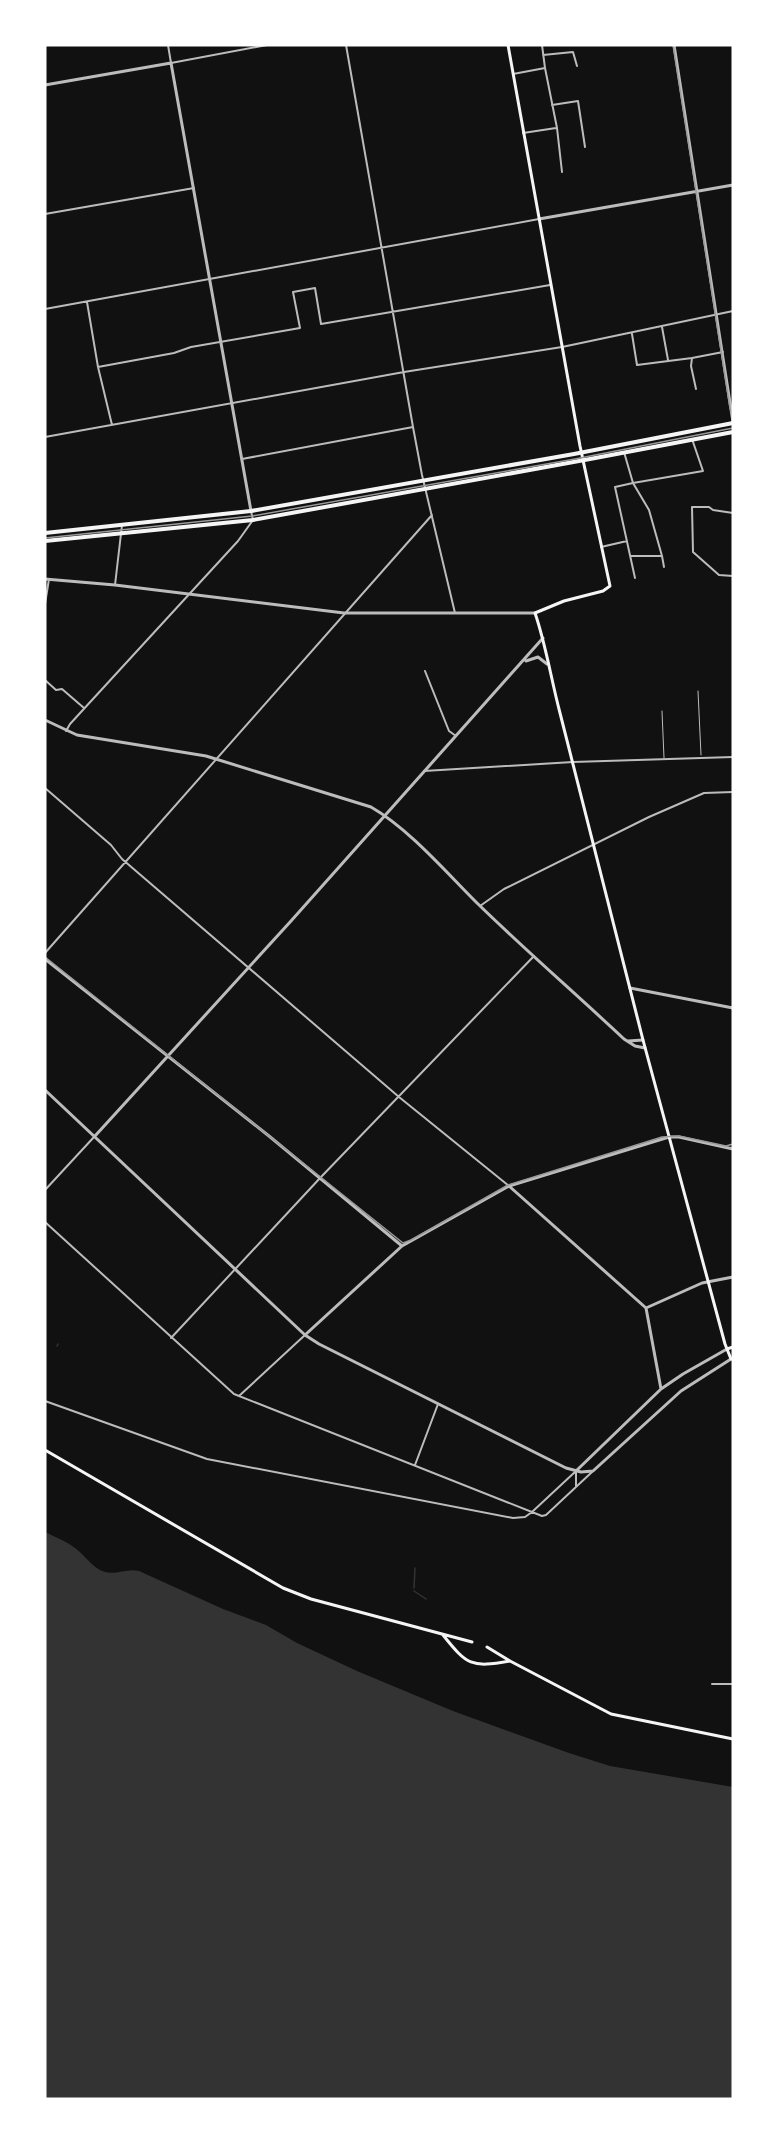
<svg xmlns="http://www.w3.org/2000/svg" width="778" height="2144" font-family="Rubik,sans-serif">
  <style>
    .water { fill: #333 }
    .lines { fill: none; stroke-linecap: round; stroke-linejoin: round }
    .stream { stroke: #333; stroke-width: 1.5 }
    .service { stroke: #bcbcbc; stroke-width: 1 }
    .minor { stroke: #bcbcbc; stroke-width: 2 }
    .tertiary { stroke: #bcbcbc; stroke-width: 3 }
    .secondary { stroke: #f5f5f5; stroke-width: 3 }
    .primary { stroke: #f5f5f5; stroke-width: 4 }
    .tram { stroke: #9a9a9a; stroke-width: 1.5 }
  </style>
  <rect width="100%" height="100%" fill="#111"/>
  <path class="water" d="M 45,1532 C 55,1537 66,1541 75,1548 C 86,1556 92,1568 105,1572 C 117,1575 127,1568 139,1571 L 223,1609 L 266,1625 L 297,1643 L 357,1671 L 453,1711 L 569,1753 L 610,1766 L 733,1787 L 733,2099 L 45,2099 Z"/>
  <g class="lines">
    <path class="stream" d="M 57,1346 L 58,1344
      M 414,1588 L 415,1568
      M 414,1591 L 426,1599"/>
    <path class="service" d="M 698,691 L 701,755
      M 662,711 L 664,758"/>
    <path class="minor" d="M 168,45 L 171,63 L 267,45
      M 346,45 L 413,427 L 422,475 L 455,613
      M 542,45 L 545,68
      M 543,55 L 573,52 L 577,66
      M 513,74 L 545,68 L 557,128 L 562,172
      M 552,105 L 578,101 L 585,147
      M 523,133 L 556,128
      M 45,214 L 194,188
      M 87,302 L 98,367 L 112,425
      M 45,309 L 539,219
      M 662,327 L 668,360
      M 632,334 L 637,365 L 692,358
      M 98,367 L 174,353 L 191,347 L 300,328 L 293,292 L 315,288 L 321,324 L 550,285
      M 696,389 L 691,366 L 692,358 L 723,352
      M 45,437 L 404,372 L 562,347 L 733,311
      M 624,452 L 633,483 L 615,487 L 635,578
      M 242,459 L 413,427
      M 733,513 L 713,510 L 709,507 L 692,507 L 693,552 L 719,575 L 733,576
      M 601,547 L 627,541
      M 630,556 L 662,556 L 649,510 L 633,483 L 703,471 L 692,439
      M 662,556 L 664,567
      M 115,585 L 122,525
      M 45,604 L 49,579
      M 425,671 L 449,731 L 456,736
      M 45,680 L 56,690 L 62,689 L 84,708
      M 66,731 L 70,724 L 238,541 L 253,520 L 251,511
      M 424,771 L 573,762 L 733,757
      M 45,788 L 111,845 L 122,859 L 399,1097 L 509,1186
      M 480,906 L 504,889 L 649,817 L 704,793 L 733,792
      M 45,953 L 432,515
      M 45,1190 L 94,1137
      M 45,1222 L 234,1394 L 542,1516 L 546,1515 L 592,1472
      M 171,1338 L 321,1177 L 534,956
      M 239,1396 L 305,1335
      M 45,1401 L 207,1459 L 513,1518 L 525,1517 L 532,1512 L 576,1471
      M 415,1465 L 438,1404
      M 576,1472 L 576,1487
      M 712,1684 L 733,1684"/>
    <path class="tertiary" d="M 674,45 L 733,422
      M 45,85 L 171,63 L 251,511
      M 539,219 L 733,185
      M 45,579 L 115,585 L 344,613 L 535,613
      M 526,661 L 538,657 L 547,664
      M 45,720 L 77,735 L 206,756 L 371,807 C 409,829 445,871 476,902 C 524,949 575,993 624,1039 L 635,1046 L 645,1048
      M 45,959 L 269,1136 L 402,1246
      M 630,988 L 733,1008
      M 628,1041 L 643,1040
      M 45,1090 L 305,1335 L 319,1344 L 566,1468 L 581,1472 L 593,1471 L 681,1391 L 731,1359
      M 95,1136 L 291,921 L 543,638
      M 509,1186 L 646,1308
      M 646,1308 L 702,1283 L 733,1277
      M 646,1308 L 661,1389
      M 305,1335 L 402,1246 L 509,1186 L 669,1137 L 679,1137 L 733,1149
      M 576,1471 L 661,1389 L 683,1374 L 727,1349"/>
    <path class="secondary" d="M 508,45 L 580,446 L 610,586 L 603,591 L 564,601 L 535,613 C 546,645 551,679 560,713 L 643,1040 L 725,1344 L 731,1359 L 733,1358
      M 727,1349 L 733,1347
      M 45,1450 L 283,1588 L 311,1599 L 472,1642
      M 443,1635 C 467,1665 471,1668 510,1661
      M 487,1647 L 510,1661 L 611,1714 L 733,1739"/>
    <path class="primary" d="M 45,533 L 251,511 L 574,454 L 733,423
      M 45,541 L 253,520 L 590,459 L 733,432"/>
    <path class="tram" d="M 673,45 L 730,408 L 733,417
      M 45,538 L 252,516 L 575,459 L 733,428
      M 45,957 L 403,1243 L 411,1240 L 508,1185 L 662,1137 L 679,1136 L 726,1146 L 733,1144"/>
  </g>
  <rect width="778" height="2144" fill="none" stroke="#ffffff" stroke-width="93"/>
</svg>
